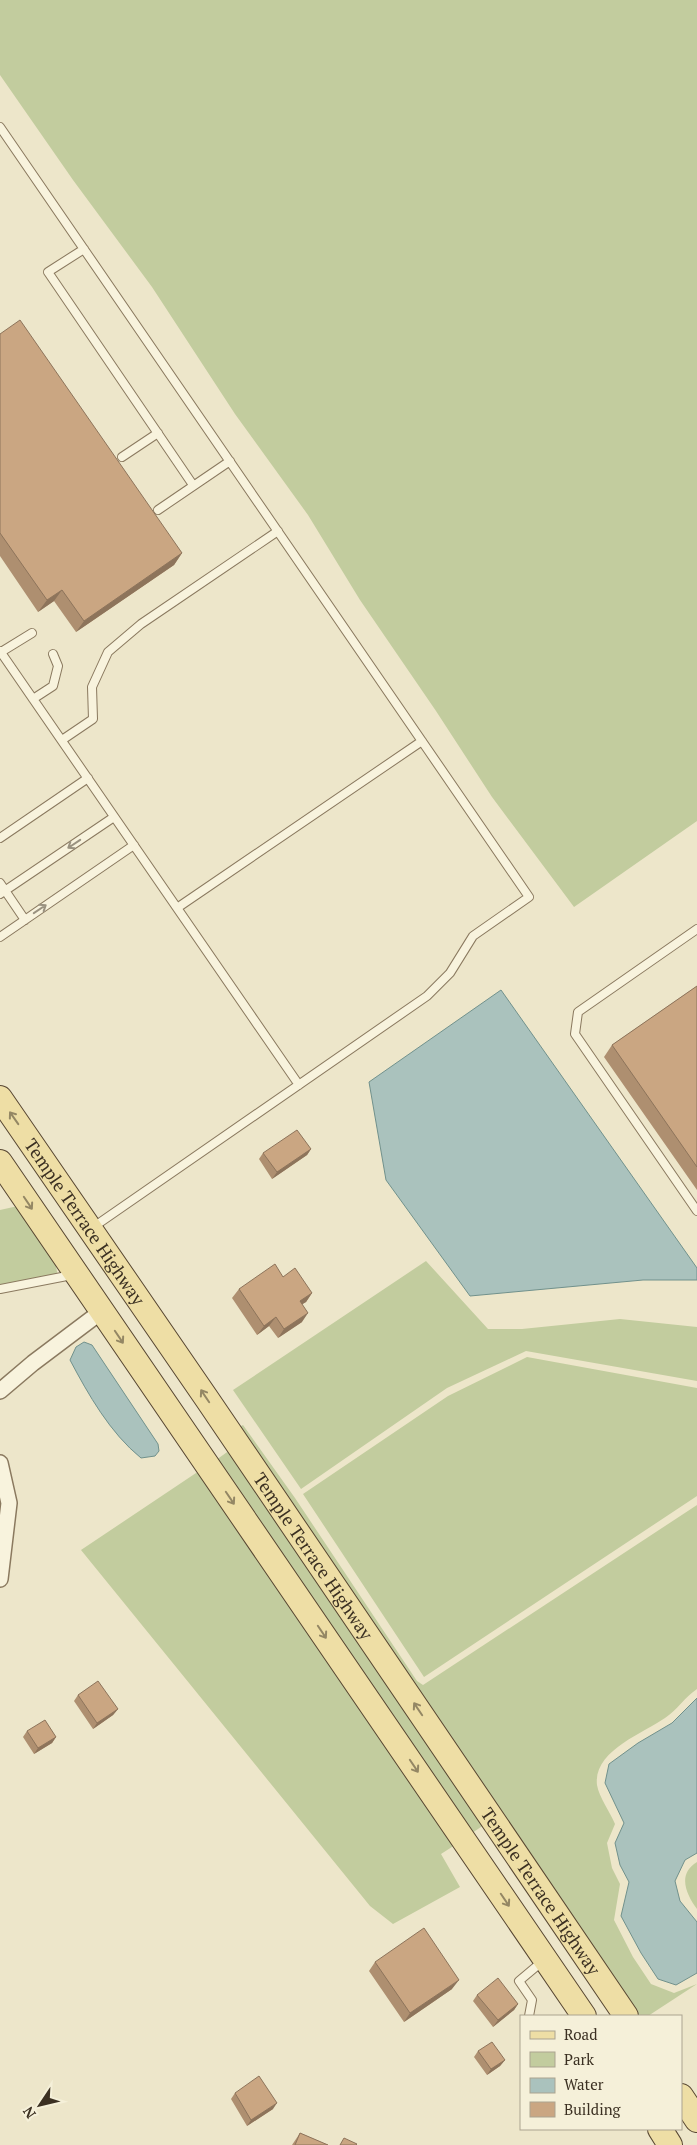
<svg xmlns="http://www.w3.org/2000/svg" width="697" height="2145" font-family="'PT Serif',serif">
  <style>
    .green { fill: #c2cc9e }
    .water { fill: #aac2bd; stroke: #71918c }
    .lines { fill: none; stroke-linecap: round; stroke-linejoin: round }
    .service-casing { stroke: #8a795f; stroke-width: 10 }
    .minor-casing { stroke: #8a795f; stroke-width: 18 }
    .primary-casing { stroke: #584732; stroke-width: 26 }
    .service { stroke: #f8f3dd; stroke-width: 8 }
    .minor { stroke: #f8f3dd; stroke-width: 15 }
    .primary { stroke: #eedea5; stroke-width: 24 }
    .wall { fill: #ae8f70 }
    .shaded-wall { fill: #8d745b }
    .building { fill: #caa682; stroke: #8d745b }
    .oneway { stroke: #9a9280 }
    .oneway2 { stroke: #948764 }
    .labels { text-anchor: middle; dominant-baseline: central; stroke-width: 4; stroke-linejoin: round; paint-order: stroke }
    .street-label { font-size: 18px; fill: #3b3022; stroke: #f5f0d9 }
  </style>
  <rect width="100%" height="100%" fill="#ede6ca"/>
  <path class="green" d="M 0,0 L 697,0 L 697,821 L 574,907 L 492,797 L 436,711 L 360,600 L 308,515 L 235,414 L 152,287 L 73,180 L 0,75 Z
    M 18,1206 L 55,1261 L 58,1277 L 0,1294 L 0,1210 Z
    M 426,1261 L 488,1329 L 522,1329 L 620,1319 L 697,1327 L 697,1381 L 526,1351 L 447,1388 L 301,1489 L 233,1390 Z
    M 527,1357 L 697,1388 L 697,1496 L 424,1677 L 303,1494 L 448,1396 Z
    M 243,1425 L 295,1498 L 417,1681 L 423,1685 L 697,1505 L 697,1689 C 685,1697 677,1710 665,1718 C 642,1734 593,1751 597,1785 C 599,1797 610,1812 615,1824 L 607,1843 L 612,1868 L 620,1884 L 614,1920 L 633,1957 L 651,1984 L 674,1993 L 697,1984 L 648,2016 L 638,2016 L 239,1427 Z
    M 230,1450 L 484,1825 L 472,1833 L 216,1460 Z
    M 199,1471 L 455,1845 L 441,1854 L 460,1887 L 393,1924 L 370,1906 L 81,1550 Z
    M 697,1862 L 697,1909 C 686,1894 677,1874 697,1862 Z"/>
  <path class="water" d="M 501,990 L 697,1268 L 697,1280 L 643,1280 L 470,1296 L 386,1180 L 369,1082 Z
    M 84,1342 L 92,1345 L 158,1444 L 159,1451 L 155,1456 L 141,1458 C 110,1433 88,1394 70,1360 L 76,1347 Z
    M 697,1698 L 697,1853 L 685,1860 L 675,1881 L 680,1901 L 697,1922 L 697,1973 L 676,1985 L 658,1979 L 641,1953 L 621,1916 L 629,1882 L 620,1865 L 615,1843 L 624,1823 L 605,1783 L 609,1764 L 638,1743 L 672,1723 Z"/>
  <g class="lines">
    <defs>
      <path id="service" d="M 0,127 L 529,897 L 473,936 L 450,973 L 427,996 L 92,1228
        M 84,249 L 48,272 L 193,485
        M 122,457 L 158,433
        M 158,510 L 230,461
        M 0,651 L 299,1085
        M 1,652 L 32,633
        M 33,699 L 53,686 L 58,666 L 53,654
        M 62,740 L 93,719 L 92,687 L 108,652 L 141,624 L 278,531
        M 0,838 L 88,778
        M 0,883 L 25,920
        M 0,894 L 114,817
        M 177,908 L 422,741
        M 697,929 L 578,1012 L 575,1034 L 697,1211
        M 0,937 L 134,845
        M 0,1289 L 72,1275
        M 529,2016 L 532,2000 L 519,1981 L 544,1960"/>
      <path id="minor" d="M 0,1391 L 33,1363 L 102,1311
        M 0,1463 L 9,1503 L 0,1579"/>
      <g id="primary">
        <path id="s1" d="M 0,1098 L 207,1399 L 626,2016"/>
        <path d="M 0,1162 L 584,2016"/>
        <path d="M 681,2096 L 697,2120"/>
        <path d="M 660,2129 L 670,2145"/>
      </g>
    </defs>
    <use href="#service" class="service-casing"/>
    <use href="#minor" class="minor-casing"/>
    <use href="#primary" class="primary-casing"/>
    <use href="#service" class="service"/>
    <use href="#minor" class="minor"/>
    <use href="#primary" class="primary"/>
  </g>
  <path class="wall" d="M 0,334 L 182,553 L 174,565 L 76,632 L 54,601 L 38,612 L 0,556 Z
    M 697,986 L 697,1190 L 604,1057 L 612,1045 Z
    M 311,1149 L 307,1155 L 272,1179 L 259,1159 L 263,1153 Z
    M 283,1277 L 312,1293 L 306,1302 L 302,1304 L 302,1322 L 278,1338 L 269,1326 L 257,1335 L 232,1298 L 239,1289 Z
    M 78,1695 L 118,1709 L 113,1715 L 93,1729 L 74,1701 Z
    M 27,1731 L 56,1737 L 52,1743 L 34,1754 L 23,1737 Z
    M 375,1962 L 452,1989 L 404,2022 L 369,1971 Z
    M 477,1995 L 518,2004 L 514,2010 L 493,2027 L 473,2001 Z
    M 478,2051 L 505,2060 L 500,2066 L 487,2075 L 474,2057 Z
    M 235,2093 L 273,2109 L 247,2126 L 231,2099 Z
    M 300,2133 L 328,2145 L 292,2145 Z"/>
  <path class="shaded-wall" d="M 182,553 L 174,565 L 76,632 L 84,621 Z
    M 62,590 L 54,601 L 38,612 L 47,600 Z
    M 311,1149 L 307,1155 L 272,1179 L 277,1172 Z
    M 312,1293 L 306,1302 L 293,1310 L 300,1301 Z
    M 308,1313 L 302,1322 L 278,1338 L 284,1329 Z
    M 276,1317 L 269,1326 L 257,1335 L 264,1326 Z
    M 118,1709 L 113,1715 L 93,1729 L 97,1723 Z
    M 56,1737 L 52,1743 L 34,1754 L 38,1748 Z
    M 459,1980 L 452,1989 L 404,2022 L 410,2013 Z
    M 518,2004 L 514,2010 L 493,2027 L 498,2020 Z
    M 505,2060 L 500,2066 L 487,2075 L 491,2069 Z
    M 277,2103 L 273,2109 L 247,2126 L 251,2120 Z"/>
  <path class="building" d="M 20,320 L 182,553 L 84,621 L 62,590 L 47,600 L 0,533 L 0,334 Z
    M 697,986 L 697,1167 L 612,1045 Z
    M 297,1130 L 311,1149 L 277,1172 L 263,1153 Z
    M 275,1264 L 283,1277 L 295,1268 L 312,1293 L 300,1301 L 308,1313 L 284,1329 L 276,1317 L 264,1326 L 239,1289 Z
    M 98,1681 L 118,1709 L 97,1723 L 78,1695 Z
    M 45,1720 L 56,1737 L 38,1748 L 27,1731 Z
    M 424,1928 L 459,1980 L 410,2013 L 375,1962 Z
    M 498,1978 L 518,2004 L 498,2020 L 477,1995 Z
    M 492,2042 L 505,2060 L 491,2069 L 478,2051 Z
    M 259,2076 L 277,2103 L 251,2120 L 235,2093 Z
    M 300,2133 L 328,2145 L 295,2145 Z
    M 344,2138 L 357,2144 L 356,2145 L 340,2145 Z"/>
  <defs><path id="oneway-shaft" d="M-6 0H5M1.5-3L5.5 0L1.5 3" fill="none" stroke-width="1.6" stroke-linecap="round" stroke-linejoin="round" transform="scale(1.25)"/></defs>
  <g class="oneway">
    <use href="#oneway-shaft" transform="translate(74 844) rotate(146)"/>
    <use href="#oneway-shaft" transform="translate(40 909) rotate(-34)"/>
  </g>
  <g class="oneway2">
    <use href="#oneway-shaft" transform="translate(14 1118) rotate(-125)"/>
    <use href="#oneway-shaft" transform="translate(28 1203) rotate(56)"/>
    <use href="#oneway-shaft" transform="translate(119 1337) rotate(56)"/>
    <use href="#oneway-shaft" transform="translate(205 1396) rotate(-124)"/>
    <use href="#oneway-shaft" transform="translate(230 1498) rotate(56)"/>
    <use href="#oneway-shaft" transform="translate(322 1632) rotate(56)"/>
    <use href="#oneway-shaft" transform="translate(418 1709) rotate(-124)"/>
    <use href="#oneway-shaft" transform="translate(414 1766) rotate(56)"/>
    <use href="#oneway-shaft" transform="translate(505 1900) rotate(56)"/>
  </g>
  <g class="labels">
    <g class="street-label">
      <text stroke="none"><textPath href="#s1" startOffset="150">Temple Terrace Highway</textPath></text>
      <text stroke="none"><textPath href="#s1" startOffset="555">Temple Terrace Highway</textPath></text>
      <text stroke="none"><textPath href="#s1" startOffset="960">Temple Terrace Highway</textPath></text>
    </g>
  </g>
  <rect x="520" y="2015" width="162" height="115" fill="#f5f0d9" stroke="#aba390"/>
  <rect x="530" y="2031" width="25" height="8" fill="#eedea5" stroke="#aba390"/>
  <text x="564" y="2040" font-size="15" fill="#3b3022">Road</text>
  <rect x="530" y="2052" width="25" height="15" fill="#c2cc9e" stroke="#aba390"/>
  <text x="564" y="2065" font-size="15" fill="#3b3022">Park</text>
  <rect x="530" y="2078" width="25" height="15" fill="#aac2bd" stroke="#aba390"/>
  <text x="564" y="2090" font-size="15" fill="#3b3022">Water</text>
  <rect x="530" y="2102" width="25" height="15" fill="#caa682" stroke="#aba390"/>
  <text x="564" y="2115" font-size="15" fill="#3b3022">Building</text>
  <g transform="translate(40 2105) rotate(235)" stroke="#f5f0d9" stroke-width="4" paint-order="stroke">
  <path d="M0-4L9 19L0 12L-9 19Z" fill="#3b3022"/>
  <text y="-8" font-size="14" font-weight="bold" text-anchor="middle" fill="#3b3022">N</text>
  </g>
</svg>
